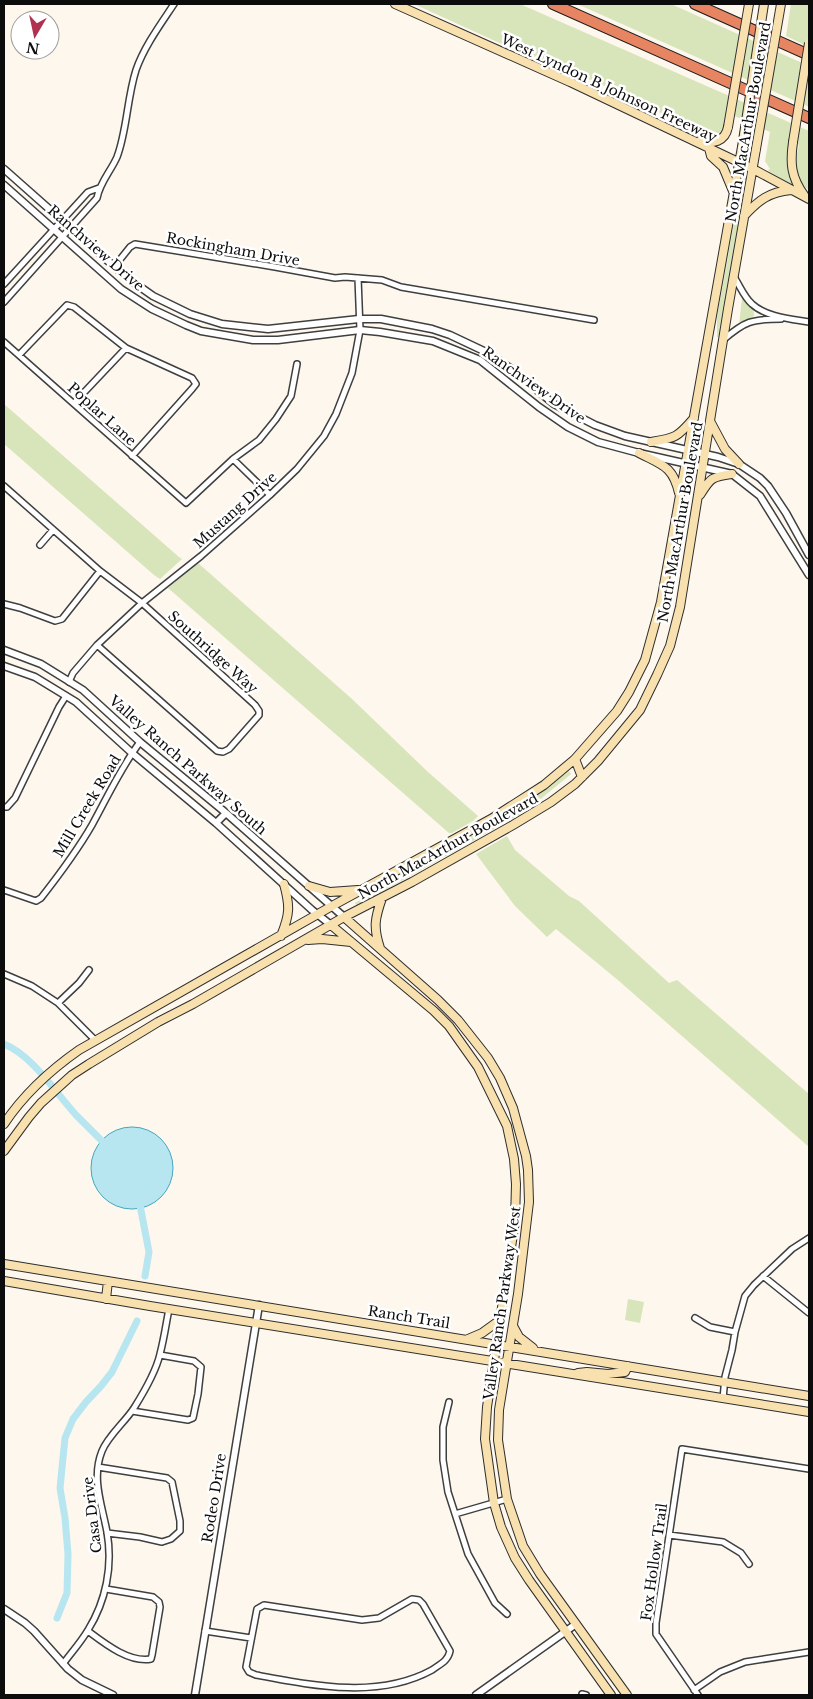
<svg xmlns="http://www.w3.org/2000/svg" width="813" height="1699" font-family="'Libre Baskerville',serif">
  <style>
    .green { fill: #d8e5ba }
    .water { fill: #b7e6f0; stroke: #44a7c1 }
    .lines { fill: none; stroke-linecap: round; stroke-linejoin: round }
    .canal { stroke: #b7e6f0; stroke-width: 7 }
    .minor-casing { stroke: #3f3f3f; stroke-width: 8 }
    .tertiary-casing { stroke: #3f3f3f; stroke-width: 9 }
    .secondary-casing { stroke: #2e2e2e; stroke-width: 10 }
    .motorway-casing { stroke: #1d1d1d; stroke-width: 12 }
    .minor { stroke: #fff; stroke-width: 5 }
    .tertiary { stroke: #fff; stroke-width: 6 }
    .secondary { stroke: #f8e1ae; stroke-width: 8 }
    .motorway { stroke: #e78562; stroke-width: 10 }
    .secondary-bridge-casing { stroke: #2e2e2e; stroke-width: 10; stroke-linecap: butt }
    .secondary-bridge { stroke: #f8e1ae; stroke-width: 8 }
    .labels { text-anchor: middle; dominant-baseline: central; stroke-width: 5; stroke-linejoin: round; paint-order: stroke }
    .street-label { font-size: 14px; fill: #0c0c0c; stroke: #fff }
  </style>
  <rect width="100%" height="100%" fill="#fdf7ed"/>
  <path class="green" d="M 414,4 L 520,4 L 809,131 L 809,190 C 790,177 795,164 799,145 L 791,141 L 788,170 L 794,187 L 773,177 L 768,170 L 770,169 L 765,161 L 770,132 L 728,113 L 723,131 L 712,136 L 707,135 L 594,81 L 548,65 Z
    M 577,4 L 671,4 L 809,66 L 809,107 Z
    M 791,4 L 809,4 L 809,47 L 786,36 Z
    M 742,178 L 746,178 L 719,337 L 717,337 L 717,317 Z
    M 742,298 C 747,302 755,309 754,316 L 739,325 Z
    M 4,404 L 179,557 L 182,559 L 160,579 L 154,575 L 4,444 Z
    M 198,563 L 352,699 L 428,772 L 478,816 L 473,821 L 452,833 L 449,833 L 168,588 Z
    M 569,771 L 571,774 L 526,811 L 357,906 L 355,903 L 403,876 L 423,861 L 530,800 Z
    M 507,836 L 515,850 L 569,896 L 579,901 L 669,983 L 677,980 L 809,1094 L 809,1147 L 619,981 L 556,929 L 547,937 L 515,906 L 476,854 Z
    M 628,1299 L 644,1302 L 640,1323 L 625,1320 Z"/>
  <path class="water" d="M91 1168a41 41 0 1 1 82 0a41 41 0 1 1-82 0Z"/>
  <g class="lines">
    <path class="canal" d="M 4,1044 C 32,1055 56,1093 76,1115 C 86,1125 96,1135 106,1145
      M 139,1200 L 149,1252 L 145,1276
      M 57,1618 L 67,1593 L 68,1554 L 65,1518 L 60,1488 L 65,1438 L 73,1419 L 86,1402 L 101,1386 L 112,1372 L 137,1321"/>
    <defs>
      <path id="minor" d="M 114,267 L 130,247 L 135,244 L 275,267 L 335,278 L 345,277 L 382,280 L 401,287 L 594,320
        M 734,277 C 740,286 744,297 752,304 C 766,317 791,319 809,322
        M 4,284 L 88,192 L 99,188
        M 4,302 L 97,198 C 100,182 111,171 117,157 C 127,131 127,98 136,70 C 144,47 160,25 174,4
        M 723,340 C 745,321 752,319 781,319
        M 4,342 L 186,503 L 233,459 L 259,440 L 276,419 L 291,396 L 297,364
        M 19,355 L 67,305 L 74,307 L 126,348 L 192,378 L 196,384 L 192,389 L 132,456
        M 74,403 L 126,348
        M 233,459 L 270,495
        M 4,486 L 100,571 L 142,603 L 255,705 L 259,711 L 259,715 L 229,749 L 223,752 L 217,751 L 97,645
        M 40,545 L 53,530
        M 4,604 L 20,608 L 55,621 L 62,619 L 100,571
        M 69,682 L 73,673 L 97,645 L 142,603 L 201,556 L 270,495 L 297,469 L 324,436 L 336,414 L 352,373 L 360,330 L 358,278
        M 4,807 L 7,807 L 15,798 L 59,707 L 66,696
        M 4,890 L 36,901 L 41,898 C 59,875 77,851 92,825 C 108,796 120,769 140,742
        M 4,974 L 32,986 L 58,1003 L 96,1041
        M 58,1003 L 79,983 L 89,970
        M 763,1276 L 809,1313
        M 695,1318 L 710,1327 L 735,1332
        M 723,1399 L 725,1377 L 732,1350 L 735,1332 L 745,1296 L 754,1285 L 792,1249 L 809,1238
        M 449,1402 L 443,1427 L 443,1460 L 448,1492 L 468,1554 L 495,1603 L 507,1614
        M 132,1411 L 188,1420 L 193,1418 L 198,1394 L 201,1367 L 194,1361 L 160,1355
        M 98,1467 L 167,1478 L 172,1482 L 180,1521 L 180,1531 L 171,1539 L 162,1542 L 140,1537 L 107,1533
        M 455,1514 L 507,1499
        M 669,1535 L 723,1542 L 741,1553 L 749,1564
        M 412,1599 L 419,1600 L 423,1604 L 450,1651 C 448,1661 440,1664 432,1670 C 379,1699 315,1686 256,1675 L 249,1672 L 246,1667 L 257,1609 L 264,1605 L 362,1620 L 379,1618 Z
        M 88,1631 C 104,1643 129,1663 151,1659 L 152,1655 L 160,1607 L 159,1602 L 153,1597 L 106,1589
        M 205,1631 L 251,1638
        M 63,1664 C 71,1653 81,1642 88,1630 C 106,1601 113,1566 107,1532 C 102,1505 91,1478 102,1451 C 108,1436 125,1422 134,1408 C 144,1392 156,1372 160,1354 C 164,1339 166,1324 169,1309
        M 694,1690 L 720,1672 L 745,1662 L 809,1652
        M 582,1694 L 586,1695
        M 698,1695 L 656,1634 L 656,1623 L 682,1449 L 809,1469"/>
      <path id="tertiary" d="M 4,169 L 126,277 L 153,296 L 190,314 L 222,324 L 268,329 L 359,319 L 381,319 L 432,329 L 450,335 L 486,352 L 510,368 L 554,404 L 595,425 L 625,436 L 718,457 L 739,464 L 760,478 L 768,486 L 786,513 L 809,555
        M 4,185 L 121,289 L 152,309 L 186,325 L 201,331 L 253,340 L 278,340 L 360,330 L 380,332 L 433,341 L 480,360 L 539,407 L 568,427 L 598,442 L 639,453 L 732,474 L 760,496 L 809,575
        M 4,650 L 41,664 L 83,690 L 140,742 L 226,813 L 344,917
        M 4,666 L 35,677 L 76,702 L 132,753 L 216,823 L 312,910 L 331,925
        M 216,823 L 226,813
        M 4,1609 L 25,1623 L 34,1631 L 68,1669 L 82,1680 L 113,1695
        M 195,1695 L 259,1305
        M 476,1695 L 576,1624"/>
      <path id="secondary" d="M 395,4 L 570,82 L 753,169 L 809,199
        M 700,141 C 713,144 725,142 728,127
        M 793,142 C 790,163 791,177 804,195
        M 709,148 L 711,156 L 723,167 L 733,191
        M 744,216 C 759,200 769,192 791,190
        M 710,421 L 725,449 L 739,464
        M 651,442 C 675,438 677,438 694,418
        M 639,453 C 662,465 673,466 679,493
        M 700,495 C 711,477 712,477 732,474
        M 575,759 L 582,777
        M 309,886 L 330,892 L 358,890
        M 344,917 L 438,1000 L 458,1020 L 488,1058 L 500,1078 L 513,1108 L 526,1156 L 528,1170 L 529,1202 L 518,1294 L 499,1410 L 498,1440 L 507,1499 L 523,1546 L 540,1574 L 627,1695
        M 331,925 L 434,1011 L 449,1026 L 478,1067 L 507,1126 L 514,1159 L 516,1184 L 515,1221 L 487,1407 L 485,1439 L 494,1503 L 501,1527 L 515,1558 L 529,1580 L 611,1695
        M 281,936 C 290,914 290,906 284,884
        M 308,940 L 322,939 L 351,942
        M 380,948 C 373,927 375,918 382,898
        M 4,1124 C 24,1094 49,1071 79,1050 L 332,906 L 491,819 L 544,785 L 575,759 L 617,711 L 629,692 L 645,660 L 661,602 L 742,147
        M 4,1151 L 29,1117 L 41,1103 L 72,1075 L 89,1064 L 158,1022 L 193,1004 L 344,917 L 412,882 L 513,825 L 551,802 L 575,784 L 598,761 L 640,710 L 657,675 L 670,646 L 680,607 L 728,309 L 756,149
        M 4,1264 L 809,1396
        M 4,1281 L 150,1306 L 809,1412
        M 106,1299 L 108,1281
        M 513,1326 L 519,1337 L 533,1348
        M 468,1339 L 482,1333 L 500,1320
        M 578,1373 L 587,1372 L 608,1374 L 625,1372 L 628,1366"/>
      <path id="motorway" d="M 553,4 L 809,118
        M 695,4 L 809,55"/>
    </defs>
    <use href="#minor" class="minor-casing"/>
    <use href="#tertiary" class="tertiary-casing"/>
    <use href="#secondary" class="secondary-casing"/>
    <use href="#motorway" class="motorway-casing"/>
    <use href="#minor" class="minor"/>
    <use href="#tertiary" class="tertiary"/>
    <use href="#secondary" class="secondary"/>
    <use href="#motorway" class="motorway"/>
    <defs>
      <path id="secondary-bridge" d="M 728,127 L 749,4
        M 793,142 L 809,43
        M 742,147 L 764,4
        M 756,149 L 781,4"/>
    </defs>
    <use href="#secondary-bridge" class="secondary-bridge-casing"/>
    <use href="#secondary-bridge" class="secondary-bridge"/>
  </g>
  <g class="labels">
    <g class="street-label">
      <text transform="translate(609 88) rotate(25)">West Lyndon B Johnson Freeway</text>
      <text transform="translate(748 122) rotate(-80)">North MacArthur Boulevard</text>
      <text transform="translate(96 248) rotate(41)">Ranchview Drive</text>
      <text transform="translate(233 249) rotate(10)">Rockingham Drive</text>
      <text transform="translate(534 385) rotate(35)">Ranchview Drive</text>
      <text transform="translate(102 414) rotate(42)">Poplar Lane</text>
      <text transform="translate(235 510) rotate(-42)">Mustang Drive</text>
      <text transform="translate(680 522) rotate(-80)">North MacArthur Boulevard</text>
      <text transform="translate(213 652) rotate(42)">Southridge Way</text>
      <text transform="translate(188 765) rotate(41)">Valley Ranch Parkway South</text>
      <text transform="translate(87 806) rotate(-59)">Mill Creek Road</text>
      <text transform="translate(448 846) rotate(-29)">North MacArthur Boulevard</text>
      <text transform="translate(502 1303) rotate(-82)">Valley Ranch Parkway West</text>
      <text transform="translate(409 1317) rotate(9)">Ranch Trail</text>
      <text transform="translate(214 1498) rotate(-81)">Rodeo Drive</text>
      <text transform="translate(92 1515) rotate(-97)">Casa Drive</text>
      <text transform="translate(654 1562) rotate(-82)">Fox Hollow Trail</text>
    </g>
  </g>
  <rect width="813" height="1699" fill="none" stroke="#0c0c0c" stroke-width="10"/>
  <g transform="translate(35 35) rotate(189)"><circle r="24" fill="#ffffff" stroke="#9e9e9e"/>
  <path d="M0-4L9 19L0 12L-9 19Z" fill="#b03150"/>
  <text y="-8" font-size="14" font-weight="bold" text-anchor="middle" fill="#0c0c0c">N</text>
  </g>
</svg>
